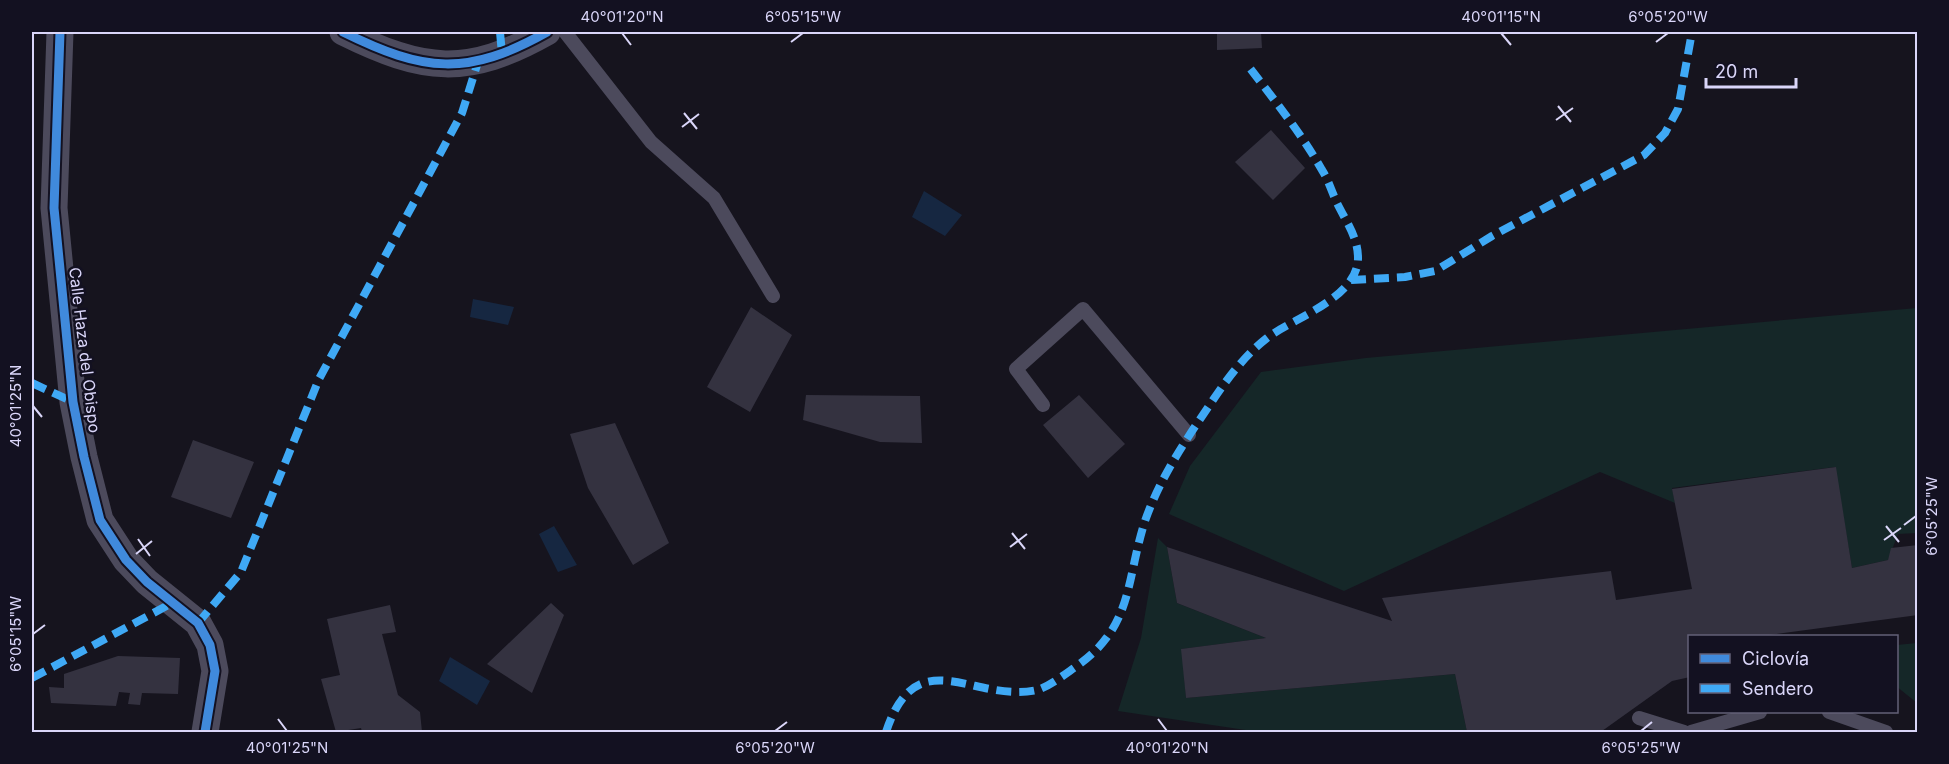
<svg xmlns="http://www.w3.org/2000/svg" width="1949" height="764" font-family="Inter,sans-serif">
  <style>
    .green { fill: #152728 }
    .water { fill: #162741 }
    .building { fill: #343240 }
    .lines { fill: none; stroke-linecap: round; stroke-linejoin: round }
    .lane { stroke: #4c4a5c; stroke-width: 14 }
    .street { stroke: #4c4a5c; stroke-width: 27 }
    .quiet { stroke: #3fa9f5; stroke-width: 8; stroke-dasharray: 15 8; stroke-linecap: butt }
    .cycleway-casing { stroke: #131121; stroke-width: 13 }
    .cycleway { stroke: #408adc; stroke-width: 9 }
    .ticks { fill: none; stroke: #dad6f9; stroke-width: 2 }
    .labels { text-anchor: middle; dominant-baseline: central; stroke-width: 5; stroke-linejoin: round; paint-order: stroke }
    .street-label { font-size: 16px; fill: #dad6f9; stroke: #131121 }
    .neatline { fill: none; stroke: #dad6f9; stroke-width: 2 }
    .ticks-label { font-size: 15px; text-anchor: middle; fill: #dad6f9 }
  </style>
  <rect width="100%" height="100%" fill="#16141e"/>
  <path class="green" d="M 1917,308 L 1917,533 L 1898,534 L 1888,560 L 1852,568 L 1835,467 L 1672,488 L 1675,503 L 1600,472 L 1344,591 L 1169,514 L 1190,466 L 1261,372 L 1366,358 Z
    M 1158,538 L 1167,547 L 1177,603 L 1266,638 L 1182,649 L 1186,698 L 1455,674 L 1467,732 L 1259,732 L 1118,711 L 1141,638 Z
    M 1917,643 L 1918,643 L 1917,703 L 1896,686 L 1897,645 Z"/>
  <path class="water" d="M 924,191 L 962,215 L 945,236 L 912,217 Z
    M 473,299 L 514,307 L 508,325 L 470,317 Z
    M 554,526 L 577,565 L 558,572 L 539,534 Z
    M 450,657 L 490,681 L 477,705 L 439,681 Z"/>
  <path class="building" d="M 1217,32 L 1261,32 L 1262,48 L 1217,50 Z
    M 1271,130 L 1305,168 L 1273,200 L 1235,162 Z
    M 751,307 L 792,335 L 750,412 L 707,387 Z
    M 806,395 L 920,396 L 922,443 L 880,442 L 803,420 Z
    M 1079,395 L 1125,444 L 1088,478 L 1043,425 Z
    M 615,423 L 669,543 L 633,565 L 588,488 L 570,434 Z
    M 193,440 L 254,462 L 231,518 L 171,497 Z
    M 1836,467 L 1852,568 L 1888,560 L 1891,548 L 1918,545 L 1918,615 L 1762,636 L 1690,636 L 1690,677 L 1672,681 L 1602,731 L 1467,732 L 1455,674 L 1186,698 L 1181,649 L 1266,638 L 1177,603 L 1167,547 L 1392,621 L 1382,598 L 1611,571 L 1616,600 L 1692,589 L 1672,489 Z
    M 551,603 L 564,615 L 532,693 L 487,664 Z
    M 390,605 L 396,632 L 382,634 L 398,695 L 420,712 L 422,732 L 362,732 L 361,728 L 336,732 L 321,679 L 340,675 L 327,619 Z
    M 118,656 L 180,658 L 178,694 L 142,693 L 140,705 L 128,704 L 130,693 L 119,692 L 116,706 L 51,703 L 49,687 L 64,688 L 64,674 Z"/>
  <g class="lines">
    <path class="lane" d="M 565,32 L 651,142 L 714,198 L 773,296
      M 1043,405 L 1016,369 L 1083,309 L 1189,435
      M 1829,712 L 1886,732
      M 1639,718 L 1684,732
      M 1691,732 L 1760,712"/>
    <path class="street" d="M 60,32 L 54,208 L 73,402 L 84,457 L 100,520 L 126,560 L 147,582 L 198,623 L 210,645 L 215,671 L 205,732
      M 343,32 C 424,72 467,77 547,32"/>
    <path class="quiet" d="M 500,32 L 502,54
      M 1351,280 L 1405,277 L 1435,271 L 1492,236 L 1644,155 L 1665,133 L 1678,109 L 1692,32
      M 32,383 L 73,402
      M 198,623 L 241,572 L 319,379 L 462,113 L 478,62
      M 32,678 L 174,602
      M 886,732 C 917,638 974,704 1037,690 C 1048,687 1064,675 1074,668 C 1134,627 1125,583 1145,521 C 1160,478 1185,441 1211,403 C 1227,379 1244,356 1267,338 C 1293,318 1358,298 1358,258 C 1358,238 1347,223 1338,205 C 1332,193 1329,181 1322,170 C 1301,133 1275,101 1249,67"/>
    <defs>
      <path id="cycleway" d="M 60,32 L 54,208 L 73,402 L 84,457 L 100,520 L 126,560 L 147,582 L 198,623 L 210,645 L 215,671 L 205,732
        M 343,32 C 424,72 467,77 547,32"/>
    </defs>
    <use href="#cycleway" class="cycleway-casing"/>
    <use href="#cycleway" class="cycleway"/>
  </g>
  <path class="ticks" d="M 622,33 L 631,45M 1501,33 L 1511,45M 791,42 L 803,33M 1656,42 L 1668,33M 1558,106 L 1571,122M 684,113 L 697,129M 1556,120 L 1573,108M 682,127 L 699,114M 33,406 L 42,417M 1904,525 L 1916,516M 1886,526 L 1899,542M 1012,533 L 1025,549M 138,539 L 150,556M 1884,540 L 1901,528M 1010,547 L 1027,534M 136,554 L 152,541M 33,634 L 45,625M 278,719 L 287,731M 1158,719 L 1167,731M 775,731 L 787,722M 1641,731 L 1652,722"/>
  <g class="labels">
    <g class="street-label">
      <text transform="translate(85 350) rotate(83)">Calle Haza del Obispo</text>
    </g>
  </g>
  <rect width="1949" height="764" fill="none" stroke="#131121" stroke-width="66"/>
  <rect x="1688" y="635" width="210" height="78" fill="#131121" stroke="#636077" stroke-width="1.5"/>
  <rect x="1700" y="654" width="30" height="9" fill="#408adc" stroke="#636077" stroke-width="1.5"/>
  <text x="1742" y="665" font-size="18" fill="#dad6f9">Ciclovía</text>
  <rect x="1700" y="684" width="30" height="9" fill="#3fa9f5" stroke="#636077" stroke-width="1.5"/>
  <text x="1742" y="695" font-size="18" fill="#dad6f9">Sendero</text>
  <path d="M1706 78v9h90v-9" fill="none" stroke="#dad6f9" stroke-width="3"/>
  <text x="1715" y="78" font-size="18" fill="#dad6f9" stroke="#131121" stroke-width="4.5" paint-order="stroke">20 m</text>
  <rect x="33" y="33" width="1883" height="698" class="neatline"/>
  <g class="ticks-label">
    <text x="622" y="22">40°01'20"N</text>
    <text x="803" y="22">6°05'15"W</text>
    <text x="1501" y="22">40°01'15"N</text>
    <text x="1668" y="22">6°05'20"W</text>
    <text transform="translate(16 406) rotate(-90)" y="5">40°01'25"N</text>
    <text transform="translate(1932 516) rotate(-90)" y="5">6°05'25"W</text>
    <text transform="translate(16 634) rotate(-90)" y="5">6°05'15"W</text>
    <text x="287" y="753">40°01'25"N</text>
    <text x="775" y="753">6°05'20"W</text>
    <text x="1167" y="753">40°01'20"N</text>
    <text x="1641" y="753">6°05'25"W</text>
  </g>
</svg>
